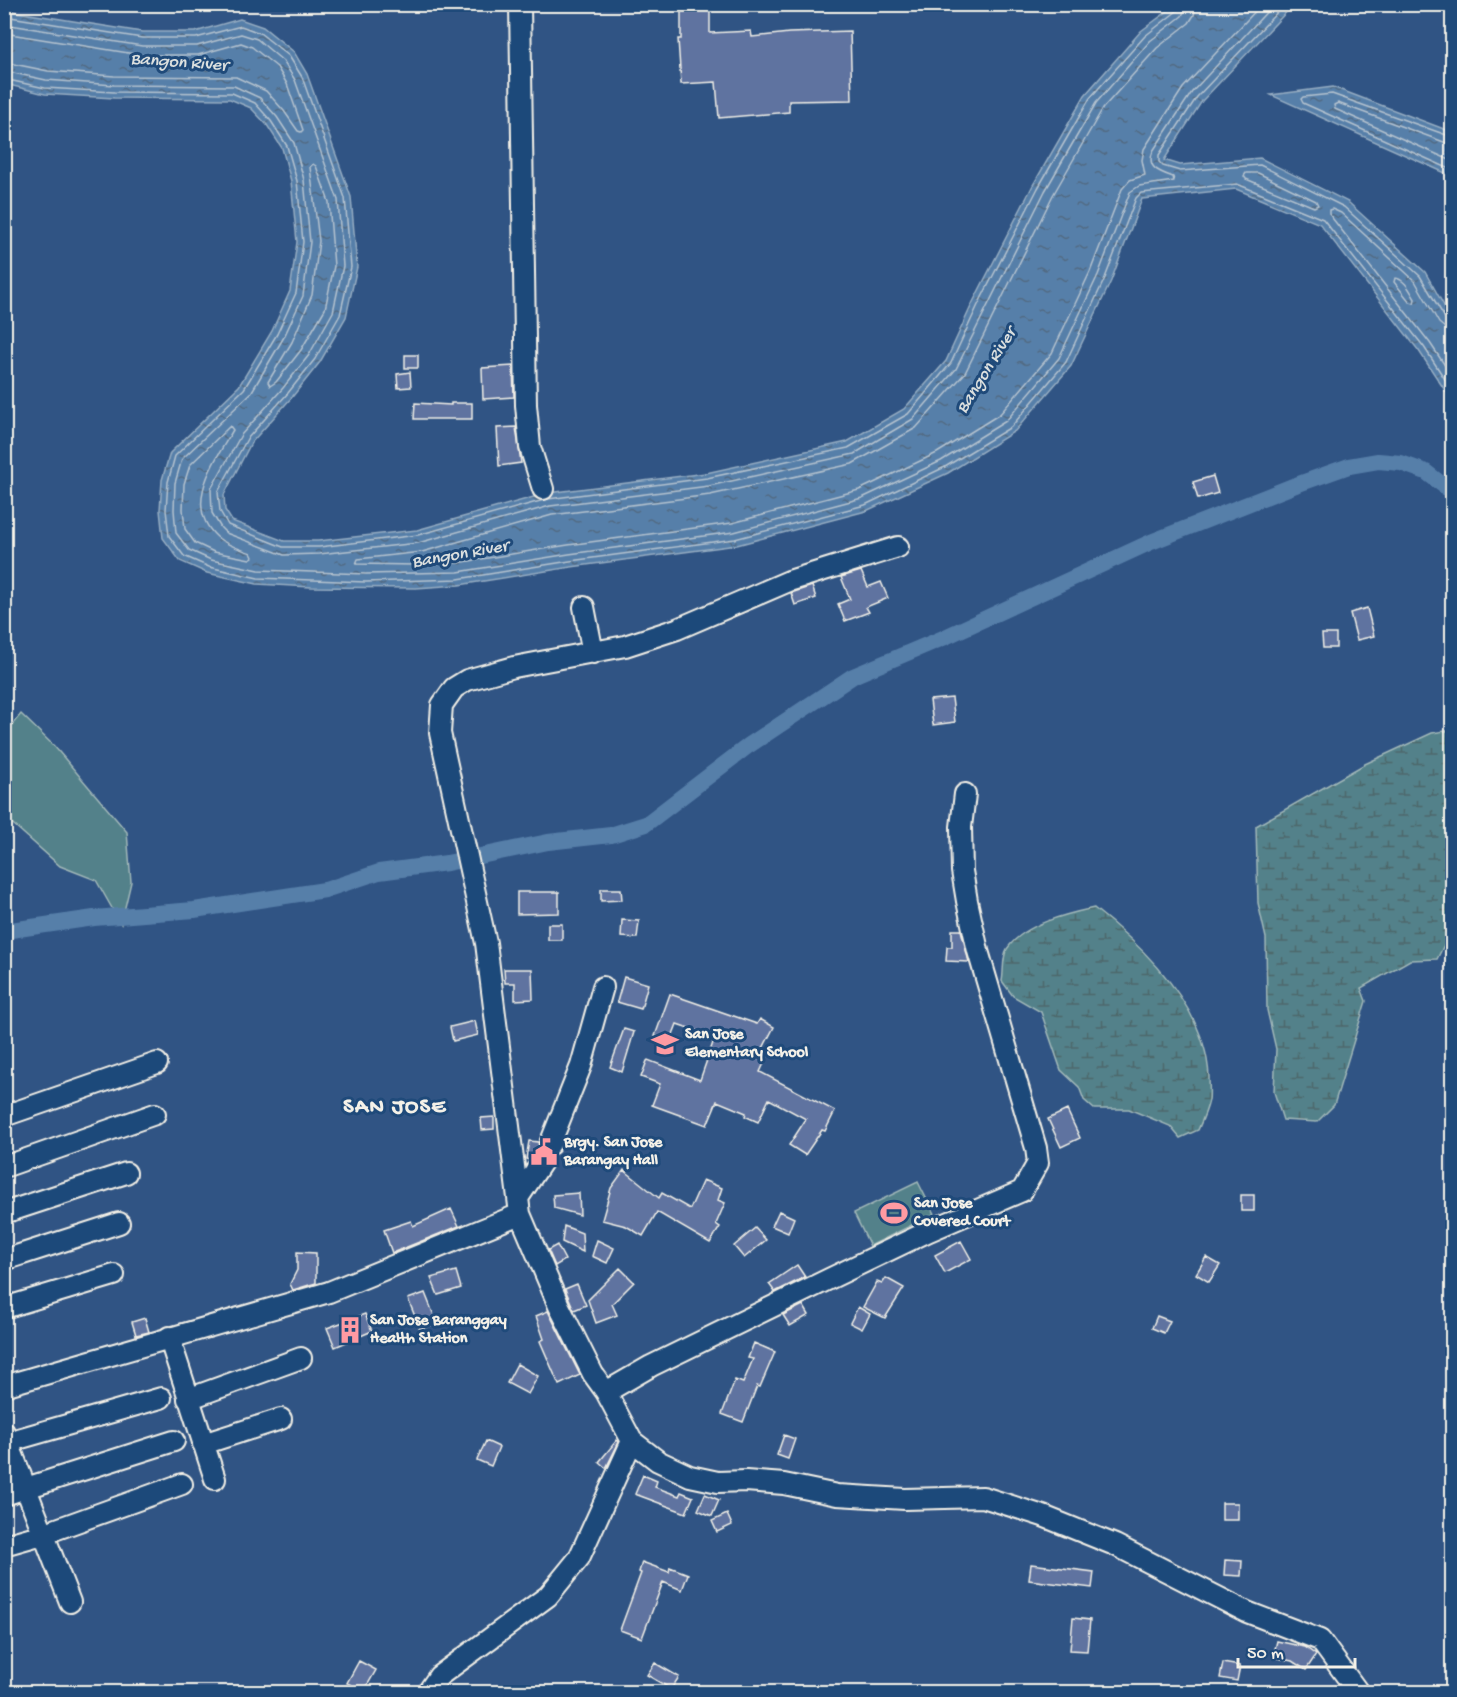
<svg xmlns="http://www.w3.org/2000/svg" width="1457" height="1697" font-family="'Gochi Hand',sans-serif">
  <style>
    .grass { fill: #52818a; stroke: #a3b9b9; stroke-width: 1.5 }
    .wetland { fill: url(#wetland-marsh); stroke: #a3b9b9; stroke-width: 1.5 }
    .water { fill: url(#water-ripples); stroke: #96adc2; stroke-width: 1.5 }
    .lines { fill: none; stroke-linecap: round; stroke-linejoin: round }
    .shore { stroke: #b5c3cf; stroke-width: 1.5 }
    .canal { stroke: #577fa9; stroke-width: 16 }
    .building { fill: #5f73a0; stroke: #f4f1e8; stroke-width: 1.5 }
    .street-casing { stroke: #f4f1e8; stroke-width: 24 }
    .street { stroke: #1f4a7a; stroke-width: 20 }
    .labels { text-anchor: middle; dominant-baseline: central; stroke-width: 6; stroke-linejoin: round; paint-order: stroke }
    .poi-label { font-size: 16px; font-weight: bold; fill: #f4f1e8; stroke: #1f4a7a; text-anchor: start }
    .water-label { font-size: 18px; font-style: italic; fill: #dce0df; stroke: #1f4a7a }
    .district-label { font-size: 22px; font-weight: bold; letter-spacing: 1.5px; fill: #f4f1e8; stroke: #1f4a7a }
  </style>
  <defs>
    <pattern id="wetland-marsh" width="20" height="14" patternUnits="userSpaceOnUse" patternTransform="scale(1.5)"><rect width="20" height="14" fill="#52818a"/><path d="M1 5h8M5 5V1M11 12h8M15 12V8" fill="none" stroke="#4e676b"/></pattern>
    <pattern id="water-ripples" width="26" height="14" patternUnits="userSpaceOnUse" patternTransform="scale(1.5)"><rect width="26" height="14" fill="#577fa9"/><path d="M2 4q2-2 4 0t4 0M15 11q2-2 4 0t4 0" fill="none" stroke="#516981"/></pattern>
  </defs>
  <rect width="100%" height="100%" fill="#305484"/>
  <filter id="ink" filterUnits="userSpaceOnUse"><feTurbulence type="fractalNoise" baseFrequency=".0167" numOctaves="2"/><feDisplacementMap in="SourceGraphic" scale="12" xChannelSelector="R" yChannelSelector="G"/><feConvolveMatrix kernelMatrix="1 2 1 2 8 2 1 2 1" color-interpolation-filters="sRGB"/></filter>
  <g filter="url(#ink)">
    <path class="grass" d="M 21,714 L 54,746 L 127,832 L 131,882 L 121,924 L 96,880 L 60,866 L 5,817 L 5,733 Z
      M 918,1182 L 934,1214 L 870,1246 L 854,1213 Z"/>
    <path class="wetland" d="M 1452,730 L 1452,937 L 1443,947 L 1437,959 L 1410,960 L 1361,988 L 1366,1001 L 1334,1105 L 1317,1122 L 1283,1120 L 1274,1092 L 1276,1049 L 1267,1010 L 1266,938 L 1258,903 L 1256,826 L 1365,764 L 1432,733 Z
      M 1094,908 C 1145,948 1206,1008 1209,1077 C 1209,1084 1210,1093 1209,1100 C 1207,1110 1202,1121 1198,1130 L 1180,1138 L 1170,1126 L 1129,1109 L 1094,1109 L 1084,1100 L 1079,1087 L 1061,1070 L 1041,1012 L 1013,996 L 1002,981 C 1004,973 1002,957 1007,949 C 1024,924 1066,914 1094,908 Z"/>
    <path class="water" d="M 1176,5 L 1293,5 L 1202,101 L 1164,160 L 1180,165 L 1260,158 L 1348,202 L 1425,272 L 1452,320 L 1452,401 L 1419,351 L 1320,224 L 1236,189 L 1142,199 L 1111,281 L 1071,366 L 1015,431 L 948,473 L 866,511 L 737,545 L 571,567 L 459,585 L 416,588 L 311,587 L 257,584 L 207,573 L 180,561 L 163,538 L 160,510 L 162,480 L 170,453 L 239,386 L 272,331 L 290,291 L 297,242 L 291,181 L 282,148 L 267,125 L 251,108 L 230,99 L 114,98 L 45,94 L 5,84 L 4,10 L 142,32 L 195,32 L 240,19 L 263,27 L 294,52 L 307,74 L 351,197 L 357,267 L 346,317 L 320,362 L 293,396 L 251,443 L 224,495 L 225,510 L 232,521 L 284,541 L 318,541 L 417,530 L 548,493 L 706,473 L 847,442 L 904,409 L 946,361 L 973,302 L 1033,185 L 1085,95 L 1141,31 Z
      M 1333,87 L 1452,132 L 1452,176 L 1271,95 Z"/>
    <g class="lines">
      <path class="shore" d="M 1196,4 L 1194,15 L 1189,23 L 1157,48 L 1103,108 L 1053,195 L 965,373 L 916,428 L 852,464 L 710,495 L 552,515 L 422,552 L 358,559 L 356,564 L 415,565 L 457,563 L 568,545 L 732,523 L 859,490 L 937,453 L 1000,414 L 1052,353 L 1090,272 L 1122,189 L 1130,180 L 1145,175 L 1142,160 L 1144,149 L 1183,88 L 1262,4
        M 1285,4 L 1197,97 L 1159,155 L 1159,162 L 1163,166 L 1180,171 L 1260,165 L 1344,207 L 1420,276 L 1445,318 L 1452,321
        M 4,16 L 142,38 L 196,38 L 241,26 L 260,33 L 289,56 L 302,77 L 345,198 L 351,267 L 340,315 L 315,359 L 288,393 L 247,439 L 218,492 L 220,511 L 228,525 L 283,547 L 319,547 L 418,535 L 544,500
        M 4,24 L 142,46 L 197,46 L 241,34 L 257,39 L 283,61 L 295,80 L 338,200 L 343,266 L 333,312 L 309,355 L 283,388 L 241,435 L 211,489 L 212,513 L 221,528 L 226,533 L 284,555 L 319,554 L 418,543 L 550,506 L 709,486 L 854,454 L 913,419 L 956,369 L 1045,191 L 1096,103 L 1150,41 L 1182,16 L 1187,4
        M 4,33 L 141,55 L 198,55 L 241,43 L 252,47 L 277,67 L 287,84 L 303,130 L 301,132 L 298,131 L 284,111 L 266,91 L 236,77 L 114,76 L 48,71 L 4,62
        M 4,71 L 46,80 L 114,85 L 234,86 L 260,98 L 277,117 L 294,143 L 304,180 L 310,242 L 303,296 L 284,337 L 251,393 L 182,459 L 175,483 L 174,510 L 176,533 L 189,550 L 211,560 L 259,570 L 366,574 L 458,572 L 569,554 L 734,532 L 862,498 L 941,461 L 1006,421 L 1059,358 L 1098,275 L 1130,192 L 1139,186 L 1174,181 L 1173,177 C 1159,172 1146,168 1153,151 L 1192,92 L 1274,4
        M 4,79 L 45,88 L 114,92 L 232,93 L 255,103 L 271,121 L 287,146 L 297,181 L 303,242 L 296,293 L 277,334 L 244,389 L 175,456 L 168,482 L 166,510 L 169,536 L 184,556 L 209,567 L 258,578 L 366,582 L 458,579 L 570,561 L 735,539 L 865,505 L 945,467 L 1011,427 L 1066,362 L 1105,278 L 1136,198 L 1141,193 L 1237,184 L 1323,219 L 1424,347 L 1452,390
        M 1452,137 L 1332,94 L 1303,97 L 1301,99 L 1303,103 L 1452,170
        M 1452,145 L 1338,103 L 1334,105 L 1335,109 L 1452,161
        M 313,164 L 316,166 L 329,202 L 334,266 L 325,309 L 301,350 L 276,382 L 270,386 L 268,382 L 292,342 L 312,295 L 319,241 L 310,167 Z
        M 1246,173 L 1258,173 L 1316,201 L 1318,205 L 1314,207 L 1246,179 L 1244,176 Z
        M 1395,278 C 1405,279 1410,291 1415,299 L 1414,303 L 1410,302 L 1394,282 Z
        M 1452,329 L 1445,328 L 1439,323 L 1415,281 L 1341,213 L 1332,209 L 1329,210 L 1329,214 L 1430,343 L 1452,376
        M 230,426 L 233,430 C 215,461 182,505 217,537 C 226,545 240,549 251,553 L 253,557 L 250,559 L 214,552 L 195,543 L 185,529 L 183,509 L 184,484 L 190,465 Z
        M 548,499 L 707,478 L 848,448 L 908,414 L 951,363 L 978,305 L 1038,188 L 1090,98 L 1145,36 L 1177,11 L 1179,4"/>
      <path class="canal" d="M 4,931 L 94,918 L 194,910 L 325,890 L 379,872 L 447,863 L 548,842 L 611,835 L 646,824 L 748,746 L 853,676 L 943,638 L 1151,542 L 1293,486 L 1349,466 L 1378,461 L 1401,463 L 1426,472 L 1452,492"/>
    </g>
    <path class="building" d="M 681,9 L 710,9 L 710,33 L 751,31 L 752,37 L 789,33 L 850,31 L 852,100 L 789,101 L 789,112 L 719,118 L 716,82 L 681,84 L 678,39 L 681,39 Z
      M 405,355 L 418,355 L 418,368 L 405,368 Z
      M 513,366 L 514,397 L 483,399 L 482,368 Z
      M 410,372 L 411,387 L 398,388 L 397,374 Z
      M 415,403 L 451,405 L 451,403 L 472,403 L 472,419 L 414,419 Z
      M 516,427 L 521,463 L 499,466 L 497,428 Z
      M 1213,476 L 1218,493 L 1198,499 L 1193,482 Z
      M 861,571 L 868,587 L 881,582 L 888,598 L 866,607 L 869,612 L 845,621 L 838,604 L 850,599 L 841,577 Z
      M 812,586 L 816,598 L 795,605 L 791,593 Z
      M 1367,608 L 1374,636 L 1357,640 L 1350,613 Z
      M 1322,634 L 1336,634 L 1336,648 L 1323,648 Z
      M 952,698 L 955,722 L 933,725 L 930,700 Z
      M 601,889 L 621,889 L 622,900 L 601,901 Z
      M 517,892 L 559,892 L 559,913 L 517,914 Z
      M 622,920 L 639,921 L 637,938 L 621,937 Z
      M 548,924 L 562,924 L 562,940 L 548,940 Z
      M 952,930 L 961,930 L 969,962 L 946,961 L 947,947 L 952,947 Z
      M 504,969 L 532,969 L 533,999 L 515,1000 L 515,983 L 505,983 Z
      M 624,977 L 648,984 L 641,1009 L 617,1002 Z
      M 670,994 L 757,1024 L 760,1019 L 774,1027 L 760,1054 L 767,1057 L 760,1072 L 835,1111 L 825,1131 L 822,1130 L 805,1155 L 789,1145 L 806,1119 L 769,1099 L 758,1122 L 745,1116 L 746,1113 L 717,1101 L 707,1125 L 652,1105 L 660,1084 L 641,1077 L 647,1061 L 648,1060 L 700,1080 L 715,1037 L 677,1024 L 670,1042 L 655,1036 Z
      M 475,1021 L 478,1035 L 453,1041 L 450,1027 Z
      M 624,1029 L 634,1032 L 622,1072 L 610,1067 Z
      M 1067,1110 L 1080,1138 L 1061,1147 L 1048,1119 Z
      M 494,1117 L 494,1129 L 482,1130 L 481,1118 Z
      M 529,1141 L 538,1142 L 540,1150 L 536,1152 L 529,1160 L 526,1159 Z
      M 624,1170 L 659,1198 L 662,1193 L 690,1209 L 703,1180 L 722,1188 L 718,1200 L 725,1203 L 716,1224 L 720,1227 L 710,1243 L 657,1212 L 643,1236 L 626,1226 L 602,1220 L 611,1188 Z
      M 579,1193 L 580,1215 L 554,1208 L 553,1195 Z
      M 1241,1195 L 1254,1195 L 1254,1211 L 1241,1211 Z
      M 451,1209 L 459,1226 L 392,1253 L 384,1230 L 411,1221 L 413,1226 Z
      M 779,1211 L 794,1218 L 788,1233 L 772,1226 Z
      M 564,1226 L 582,1233 L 583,1252 L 562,1242 Z
      M 755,1228 L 766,1240 L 744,1258 L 734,1246 Z
      M 597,1240 L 614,1248 L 607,1263 L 592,1256 Z
      M 961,1241 L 971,1259 L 945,1273 L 935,1255 Z
      M 557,1245 L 565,1260 L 555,1266 L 548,1250 Z
      M 297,1252 L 316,1253 L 316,1283 L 293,1290 L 290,1284 L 297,1270 Z
      M 1206,1257 L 1220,1265 L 1209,1282 L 1196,1274 Z
      M 797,1265 L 805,1277 L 775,1292 L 769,1284 Z
      M 620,1268 L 634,1282 L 612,1304 L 617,1315 L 596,1323 L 588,1300 Z
      M 456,1271 L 461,1288 L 438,1295 L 431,1278 Z
      M 886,1278 L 904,1288 L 885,1318 L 863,1307 L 877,1282 L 882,1284 Z
      M 577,1284 L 586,1305 L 574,1310 L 565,1289 Z
      M 425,1293 L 437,1323 L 420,1329 L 408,1299 Z
      M 803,1305 L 809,1315 L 790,1326 L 783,1315 Z
      M 858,1307 L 870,1314 L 862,1329 L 850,1323 Z
      M 548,1311 L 580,1375 L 559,1385 L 540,1341 L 544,1339 L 536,1316 Z
      M 365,1314 L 372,1331 L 335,1347 L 327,1328 Z
      M 1157,1316 L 1170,1321 L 1164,1333 L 1152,1328 Z
      M 145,1318 L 149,1332 L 136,1335 L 132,1322 Z
      M 754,1343 L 775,1352 L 760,1387 L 757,1386 L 743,1422 L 722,1414 L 735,1380 L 743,1383 L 753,1359 L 748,1358 Z
      M 517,1364 L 538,1376 L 528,1394 L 507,1383 Z
      M 784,1435 L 795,1439 L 788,1459 L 777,1455 Z
      M 617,1440 L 619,1442 L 606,1468 L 599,1462 Z
      M 486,1441 L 499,1447 L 491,1466 L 477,1460 Z
      M 643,1475 L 657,1481 L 655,1487 L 679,1496 L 681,1492 L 693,1497 L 686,1513 L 635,1494 Z
      M 705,1494 L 719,1500 L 712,1516 L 698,1510 Z
      M 1222,1503 L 1238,1503 L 1238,1520 L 1222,1520 Z
      M 727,1514 L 732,1525 L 717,1532 L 712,1521 Z
      M 1225,1560 L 1242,1561 L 1241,1576 L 1224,1575 Z
      M 642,1562 L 669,1572 L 670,1567 L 688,1574 L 682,1590 L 663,1582 L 642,1638 L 620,1630 L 641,1573 L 639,1572 Z
      M 1031,1564 L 1094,1572 L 1092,1588 L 1029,1580 Z
      M 1073,1618 L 1090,1620 L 1087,1651 L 1070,1650 Z
      M 1277,1641 L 1305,1647 L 1316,1655 L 1306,1670 L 1292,1661 L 1273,1657 Z
      M 359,1661 L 376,1670 L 364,1691 L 347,1683 Z
      M 655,1663 L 679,1677 L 671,1689 L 647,1675 Z
      M 1223,1663 L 1240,1666 L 1237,1681 L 1220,1678 Z"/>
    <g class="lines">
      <defs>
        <path id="street" d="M 520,4 L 526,405 L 530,447 L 543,489
          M 584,607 L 593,653
          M 4,1116 L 157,1063
          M 550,1144 L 581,1066 L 603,987
          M 4,1167 L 155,1114
          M 518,1198 L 542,1162
          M 4,1213 L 126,1173
          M 520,1214 L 559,1306 L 593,1374 L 606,1392 L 632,1441 L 658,1461 L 690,1476 L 718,1482 L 746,1481 L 784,1484 L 837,1495 L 905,1499 L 983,1497 L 1043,1516 L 1115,1545 L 1247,1612 L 1320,1640 L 1358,1692
          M 4,1260 L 119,1223
          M 4,1308 L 114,1275
          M 169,1337 L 215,1479
          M 4,1386 L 329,1292 L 520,1214 L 486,943 L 440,733 L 442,705 L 454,688 L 467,680 L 514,667 L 625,646 L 677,629 L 789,581 L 898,547
          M 606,1392 L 651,1366 L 829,1279 L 929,1231 L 1022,1191 L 1038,1163 L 1036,1148 L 978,951 L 967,901 L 962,871 L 961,827 L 965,794
          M 188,1399 L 301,1358
          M 4,1432 L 70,1602
          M 4,1443 L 161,1398
          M 203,1444 L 281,1419
          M 4,1495 L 174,1441
          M 4,1545 L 43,1534 L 182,1484
          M 428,1692 L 439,1676 L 548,1596 L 579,1558 L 632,1441"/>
      </defs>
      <use href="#street" class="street-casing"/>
      <use href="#street" class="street"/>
    </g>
  </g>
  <defs>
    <symbol id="school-bare" viewBox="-9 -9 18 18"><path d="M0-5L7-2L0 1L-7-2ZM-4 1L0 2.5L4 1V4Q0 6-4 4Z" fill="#ff9aa2" stroke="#1f4a7a" stroke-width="2.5" paint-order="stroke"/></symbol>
    <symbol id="civic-bare" viewBox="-9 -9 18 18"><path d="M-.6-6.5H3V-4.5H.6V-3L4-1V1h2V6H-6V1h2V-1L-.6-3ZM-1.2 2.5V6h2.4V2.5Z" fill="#ff9aa2" stroke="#1f4a7a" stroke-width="2.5" paint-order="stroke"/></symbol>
    <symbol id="stadium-bare" viewBox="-9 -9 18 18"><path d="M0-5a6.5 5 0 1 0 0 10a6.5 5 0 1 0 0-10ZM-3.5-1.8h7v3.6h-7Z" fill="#ff9aa2" stroke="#1f4a7a" stroke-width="2.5" paint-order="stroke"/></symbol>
    <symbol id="building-bare" viewBox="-9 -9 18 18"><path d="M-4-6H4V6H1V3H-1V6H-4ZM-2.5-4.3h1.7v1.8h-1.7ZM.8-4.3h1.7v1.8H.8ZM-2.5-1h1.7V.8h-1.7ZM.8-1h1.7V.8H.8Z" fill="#ff9aa2" stroke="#1f4a7a" stroke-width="2.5" paint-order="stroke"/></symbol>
  </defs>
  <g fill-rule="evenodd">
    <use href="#school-bare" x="646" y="1025" width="38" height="38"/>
    <use href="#civic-bare" x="525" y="1133" width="38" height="38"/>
    <use href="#stadium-bare" x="875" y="1194" width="38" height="38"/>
    <use href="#building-bare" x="331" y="1311" width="38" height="38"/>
  </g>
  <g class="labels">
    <g class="poi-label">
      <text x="685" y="1035">San Jose<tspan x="685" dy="18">Elementary School</tspan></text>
      <text x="564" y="1143">Brgy. San Jose<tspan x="564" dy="18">Barangay Hall</tspan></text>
      <text x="914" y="1204">San Jose<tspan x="914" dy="18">Covered Court</tspan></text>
      <text x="370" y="1321">San Jose Baranggay<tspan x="370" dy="18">Health Station</tspan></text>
    </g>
    <g class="water-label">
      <text transform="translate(179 63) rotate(4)">Bangon River</text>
      <text transform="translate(987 371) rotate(-58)">Bangon River</text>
      <text transform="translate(460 555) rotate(-10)">Bangon River</text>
    </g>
    <g class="district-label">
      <text x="395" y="1108">SAN JOSE</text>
    </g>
  </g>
  <rect width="1457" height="1697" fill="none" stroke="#1f4a7a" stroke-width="24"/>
  <rect x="12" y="12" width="1433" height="1673" fill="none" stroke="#f4f1e8" stroke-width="2" filter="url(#ink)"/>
  <path d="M1238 1658v9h117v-9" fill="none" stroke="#f4f1e8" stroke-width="3"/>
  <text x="1247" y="1658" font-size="18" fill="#f4f1e8" stroke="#1f4a7a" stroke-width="4.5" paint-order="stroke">50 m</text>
</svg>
